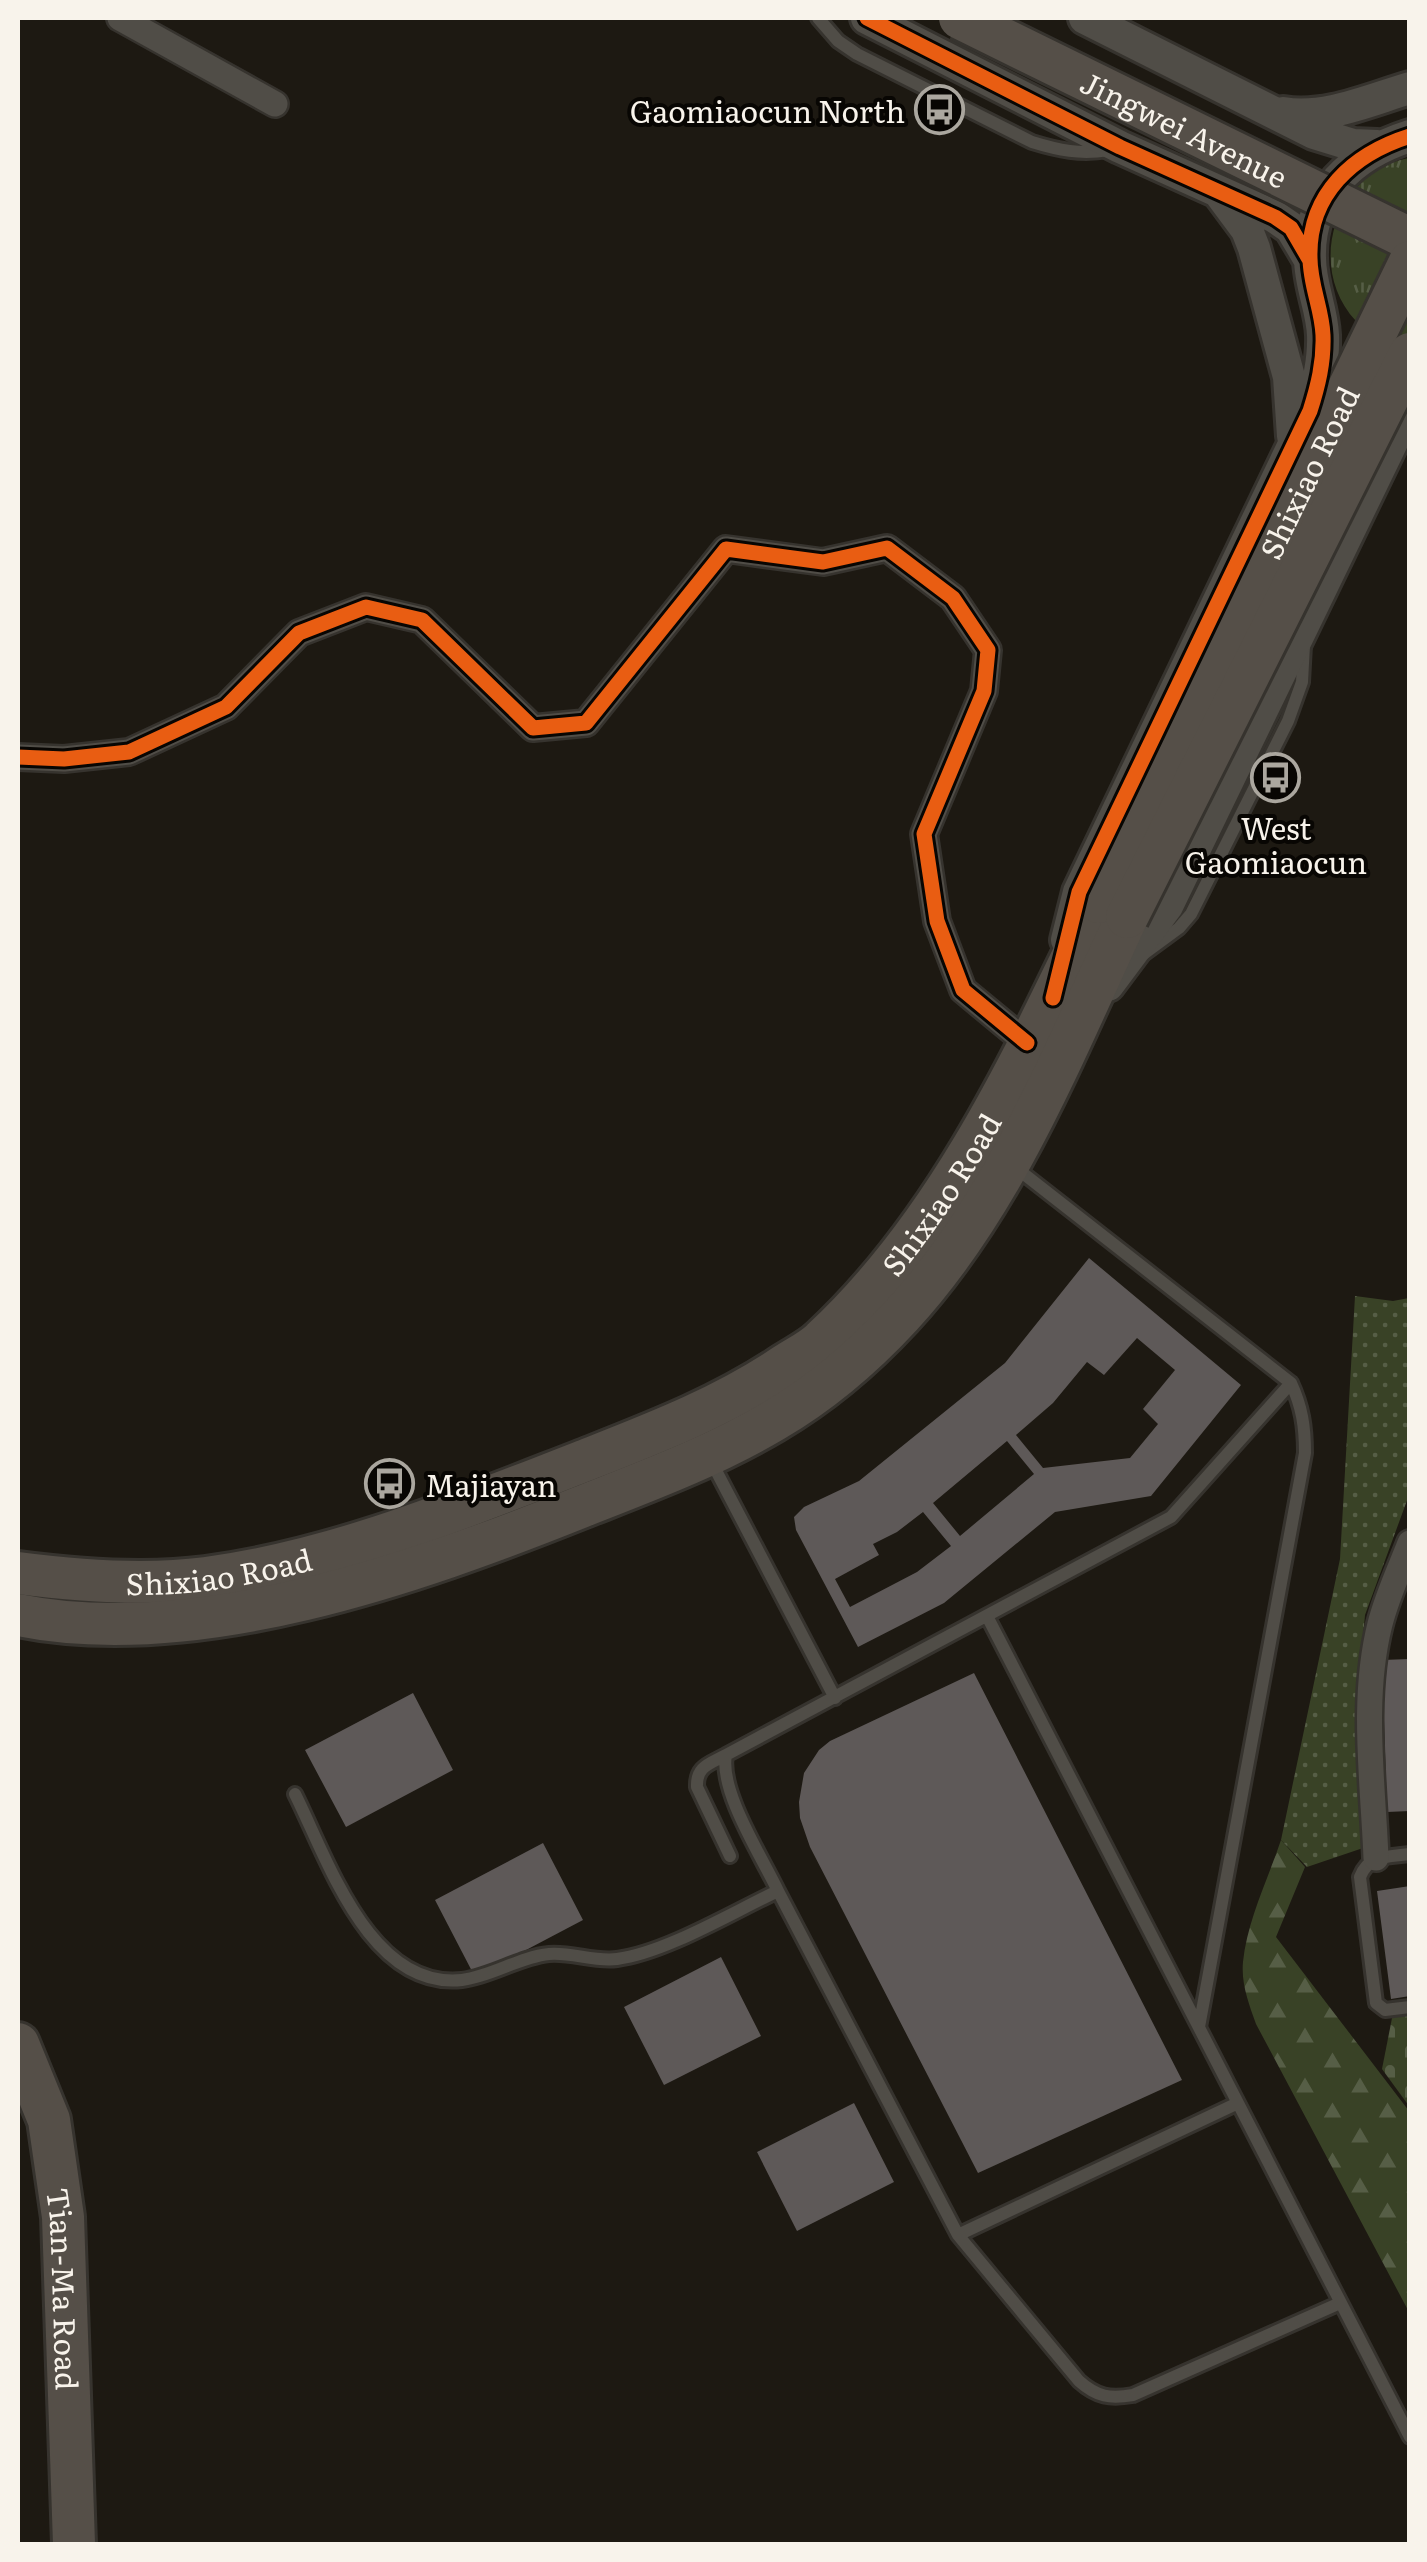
<svg xmlns="http://www.w3.org/2000/svg" width="1427" height="2562" font-family="Literata,serif">
  <style>
    .grass { fill: url(#grass-tufts) }
    .forest { fill: url(#forest-firs) }
    .cemetery { fill: url(#cemetery-stones) }
    .park { fill: url(#park-dots) }
    .building { fill: #5e5958; fill-rule: evenodd }
    .lines { fill: none; stroke-linecap: round; stroke-linejoin: round }
    .service-casing { stroke: #36332e; stroke-width: 18 }
    .minor-casing { stroke: #36332e; stroke-width: 30 }
    .tertiary-casing { stroke: #36332e; stroke-width: 38 }
    .primary-casing { stroke: #36332e; stroke-width: 48 }
    .service { stroke: #504d47; stroke-width: 12 }
    .minor { stroke: #504d47; stroke-width: 25 }
    .tertiary { stroke: #504d47; stroke-width: 32 }
    .primary { stroke: #554f48; stroke-width: 42 }
    .primary-bridge-casing { stroke: #36332e; stroke-width: 48; stroke-linecap: butt }
    .primary-bridge { stroke: #554f48; stroke-width: 42 }
    .cycleway-casing { stroke: #080603; stroke-width: 21 }
    .cycleway { stroke: #e95d12; stroke-width: 15 }
    .labels { text-anchor: middle; dominant-baseline: central; stroke-width: 8; stroke-linejoin: round; paint-order: stroke }
    .poi-label { font-size: 30px; fill: #f8f3eb; stroke: #080603; text-anchor: end }
    .street-label { font-size: 30px; fill: #f8f3eb; stroke: #080603 }
  </style>
  <defs>
    <pattern id="grass-tufts" width="24" height="20" patternUnits="userSpaceOnUse" patternTransform="scale(2.5)"><rect width="24" height="20" fill="#394226"/><path d="M3 7l-1-3M5 7V3M7 7l1-3M15 17l-1-3M17 17v-4M19 17l1-3" fill="none" stroke="#565e46"/></pattern>
    <pattern id="forest-firs" width="22" height="20" patternUnits="userSpaceOnUse" patternTransform="scale(2.5)"><rect width="22" height="20" fill="#394226"/><path d="M5 1l3.5 6h-7zM16 11l3.5 6h-7z" fill="#565e46"/></pattern>
    <pattern id="cemetery-stones" width="16" height="16" patternUnits="userSpaceOnUse" patternTransform="scale(2.5)"><rect width="16" height="16" fill="#394226"/><path d="M2 7V4a2 2 0 0 1 4 0v3zM10 15v-3a2 2 0 0 1 4 0v3z" fill="#565e46"/></pattern>
    <pattern id="park-dots" width="8" height="8" patternUnits="userSpaceOnUse" patternTransform="scale(2.5)"><rect width="8" height="8" fill="#394226"/><path d="M2 2h.1M6 6h.1" fill="none" stroke="#565e46" stroke-width="1.8" stroke-linecap="round"/></pattern>
  </defs>
  <rect width="100%" height="100%" fill="#1d1912"/>
  <path class="grass" d="M 1409,158 L 1409,351 C 1393,343 1368,335 1356,321 C 1305,267 1335,171 1409,158 Z"/>
  <path class="forest" d="M 1281,1840 L 1305,1867 L 1276,1937 L 1409,2111 L 1409,2312 L 1256,2024 C 1249,2004 1241,1984 1243,1962 C 1247,1921 1268,1879 1281,1840 Z"/>
  <path class="cemetery" d="M 1409,2012 L 1409,2106 L 1382,2069 L 1393,2013 Z"/>
  <path class="park" d="M 1355,1296 L 1393,1301 L 1409,1298 L 1409,1495 L 1365,1615 L 1356,1716 L 1363,1848 L 1307,1867 L 1281,1840 L 1340,1559 Z"/>
  <path class="building" d="M 1089,1258 L 1241,1385 L 1151,1496 L 1055,1512 L 944,1603 L 858,1647 L 796,1530 L 794,1517 L 804,1507 L 859,1481 L 1005,1363 ZM 1137,1338 L 1175,1370 L 1143,1409 L 1158,1424 L 1130,1458 L 1043,1468 L 1016,1435 L 1053,1403 L 1087,1362 L 1104,1375 ZM 1007,1441 L 1034,1474 L 960,1536 L 933,1503 ZM 923,1512 L 951,1546 L 917,1572 L 850,1607 L 835,1579 L 879,1555 L 873,1544 L 897,1532 Z
    M 1410,1659 L 1410,1811 L 1387,1812 L 1382,1660 Z
    M 974,1673 L 1182,2080 L 978,2173 L 810,1847 L 800,1818 L 799,1802 L 804,1773 L 819,1750 L 830,1741 Z
    M 413,1693 L 453,1770 L 346,1827 L 305,1750 Z
    M 543,1843 L 583,1920 L 475,1977 L 435,1900 Z
    M 1410,1886 L 1410,1996 L 1391,1999 L 1377,1891 Z
    M 721,1957 L 761,2036 L 664,2085 L 624,2007 Z
    M 854,2103 L 894,2182 L 797,2231 L 757,2152 Z"/>
  <g class="lines">
    <defs>
      <path id="service" d="M 818,18 L 838,41 L 857,54 L 1032,142 C 1058,150 1081,155 1108,150
        M 1145,953 L 1179,928 L 1191,914 L 1288,721 L 1302,682 L 1304,645
        M 711,1461 L 835,1698
        M 988,1618 L 1410,2437
        M 726,1755 C 710,1764 696,1766 697,1787 L 730,1856
        M 295,1794 C 328,1860 370,1990 462,1980 C 493,1976 519,1957 549,1954 C 572,1952 594,1962 617,1959 C 665,1953 733,1912 778,1891 C 762,1857 719,1791 726,1755 L 1171,1517 L 1291,1383 L 1015,1167
        M 1410,1854 C 1388,1857 1369,1854 1360,1877 L 1376,2003 L 1385,2010 L 1410,2007
        M 778,1891 L 958,2235 L 1079,2381 C 1097,2397 1110,2399 1133,2395 L 1340,2303
        M 1199,2027 L 1305,1453 C 1305,1426 1302,1407 1291,1383
        M 958,2235 L 1238,2103"/>
      <path id="minor" d="M 120,18 L 275,104
        M 18,757 L 64,759 L 129,752 L 226,707 L 299,633 L 366,607 L 422,620 L 533,728 L 586,723 L 726,549 L 823,562 L 887,548 L 953,598 L 988,650 L 984,691 L 924,834 L 937,921 L 963,990 L 1027,1043
        M 1376,1858 C 1373,1782 1361,1699 1380,1624 C 1387,1596 1400,1569 1410,1543"/>
      <path id="tertiary" d="M 867,18 L 1120,147 L 1275,217 L 1291,228 L 1310,260
        M 1085,18 L 1314,133 L 1353,145 L 1377,146
        M 1283,113 C 1326,120 1369,100 1410,88
        M 1221,195 L 1247,230 L 1254,248 L 1289,377 L 1293,436
        M 1067,940 L 1079,892 L 1310,411 C 1318,386 1324,362 1323,335 C 1322,309 1310,285 1310,258 C 1308,194 1353,154 1410,136
        M 1108,985 L 1167,906 L 1393,440 L 1410,417"/>
      <g id="primary">
        <path id="s1" d="M 18,1573 C 79,1581 144,1586 206,1578 C 335,1561 460,1509 581,1462 C 652,1434 721,1408 785,1365 C 797,1357 812,1350 822,1340 C 950,1221 1024,1057 1099,902"/>
        <path d="M 18,1615 C 196,1651 416,1573 581,1507 C 647,1481 712,1457 773,1421 C 821,1393 864,1356 901,1316 C 1005,1203 1063,1054 1127,917"/>
        <path id="s2" d="M 18,2044 L 49,2120 L 63,2217 L 74,2544"/>
      </g>
    </defs>
    <use href="#service" class="service-casing"/>
    <use href="#minor" class="minor-casing"/>
    <use href="#tertiary" class="tertiary-casing"/>
    <use href="#primary" class="primary-casing"/>
    <use href="#service" class="service"/>
    <use href="#minor" class="minor"/>
    <use href="#tertiary" class="tertiary"/>
    <use href="#primary" class="primary"/>
    <defs>
      <g id="primary-bridge">
        <path id="s3" d="M 960,18 L 1410,239"/>
        <path id="s4" d="M 1099,902 L 1410,262"/>
        <path d="M 1127,917 L 1410,354"/>
      </g>
    </defs>
    <use href="#primary-bridge" class="primary-bridge-casing"/>
    <use href="#primary-bridge" class="primary-bridge"/>
    <defs>
      <path id="cycleway" d="M 867,18 L 1120,147 L 1275,217 L 1291,228 L 1309,259
        M 18,757 L 64,759 L 129,752 L 226,707 L 299,633 L 366,607 L 422,620 L 533,728 L 586,723 L 726,549 L 823,562 L 887,548 L 953,598 L 988,650 L 984,691 L 924,834 L 937,921 L 963,990 L 1027,1043
        M 1053,998 L 1079,892 L 1310,411 C 1318,386 1324,362 1323,335 C 1322,309 1310,285 1310,258 C 1308,194 1353,154 1410,136"/>
    </defs>
    <use href="#cycleway" class="cycleway-casing"/>
    <use href="#cycleway" class="cycleway"/>
  </g>
  <defs>
    <symbol id="bus-ring" viewBox="-11 -11 22 22"><circle r="9.5" fill="#080603" stroke="#aba79f" stroke-width="1.5"/><path d="M-5-6H5V4H4V6H2V4H-2V6H-4V4H-5ZM-3.5-4V0h7V-4ZM-3.5 1.2v1.5H-2V1.2ZM2 1.2v1.5H3.5V1.2Z" fill="#aba79f"/></symbol>
  </defs>
  <g fill-rule="evenodd">
    <use href="#bus-ring" x="912" y="82" width="55" height="55"/>
    <use href="#bus-ring" x="1248" y="750" width="55" height="55"/>
    <use href="#bus-ring" x="362" y="1456" width="55" height="55"/>
  </g>
  <g class="labels">
    <g class="poi-label">
      <text x="905" y="110">Gaomiaocun North</text>
      <text x="1276" y="827" text-anchor="middle">West<tspan x="1276" dy="34">Gaomiaocun</tspan></text>
      <text x="425" y="1484" text-anchor="start">Majiayan</text>
    </g>
    <g class="street-label">
      <text stroke="none"><textPath href="#s3" startOffset="250">Jingwei Avenue</textPath></text>
      <text stroke="none"><textPath href="#s4" startOffset="478">Shixiao Road</textPath></text>
      <text stroke="none"><textPath href="#s1" startOffset="1042">Shixiao Road</textPath></text>
      <text stroke="none"><textPath href="#s1" startOffset="202">Shixiao Road</textPath></text>
      <text stroke="none"><textPath href="#s2" startOffset="252">Tian-Ma Road</textPath></text>
    </g>
  </g>
  <rect width="1427" height="2562" fill="none" stroke="#f8f3eb" stroke-width="40"/>
</svg>
